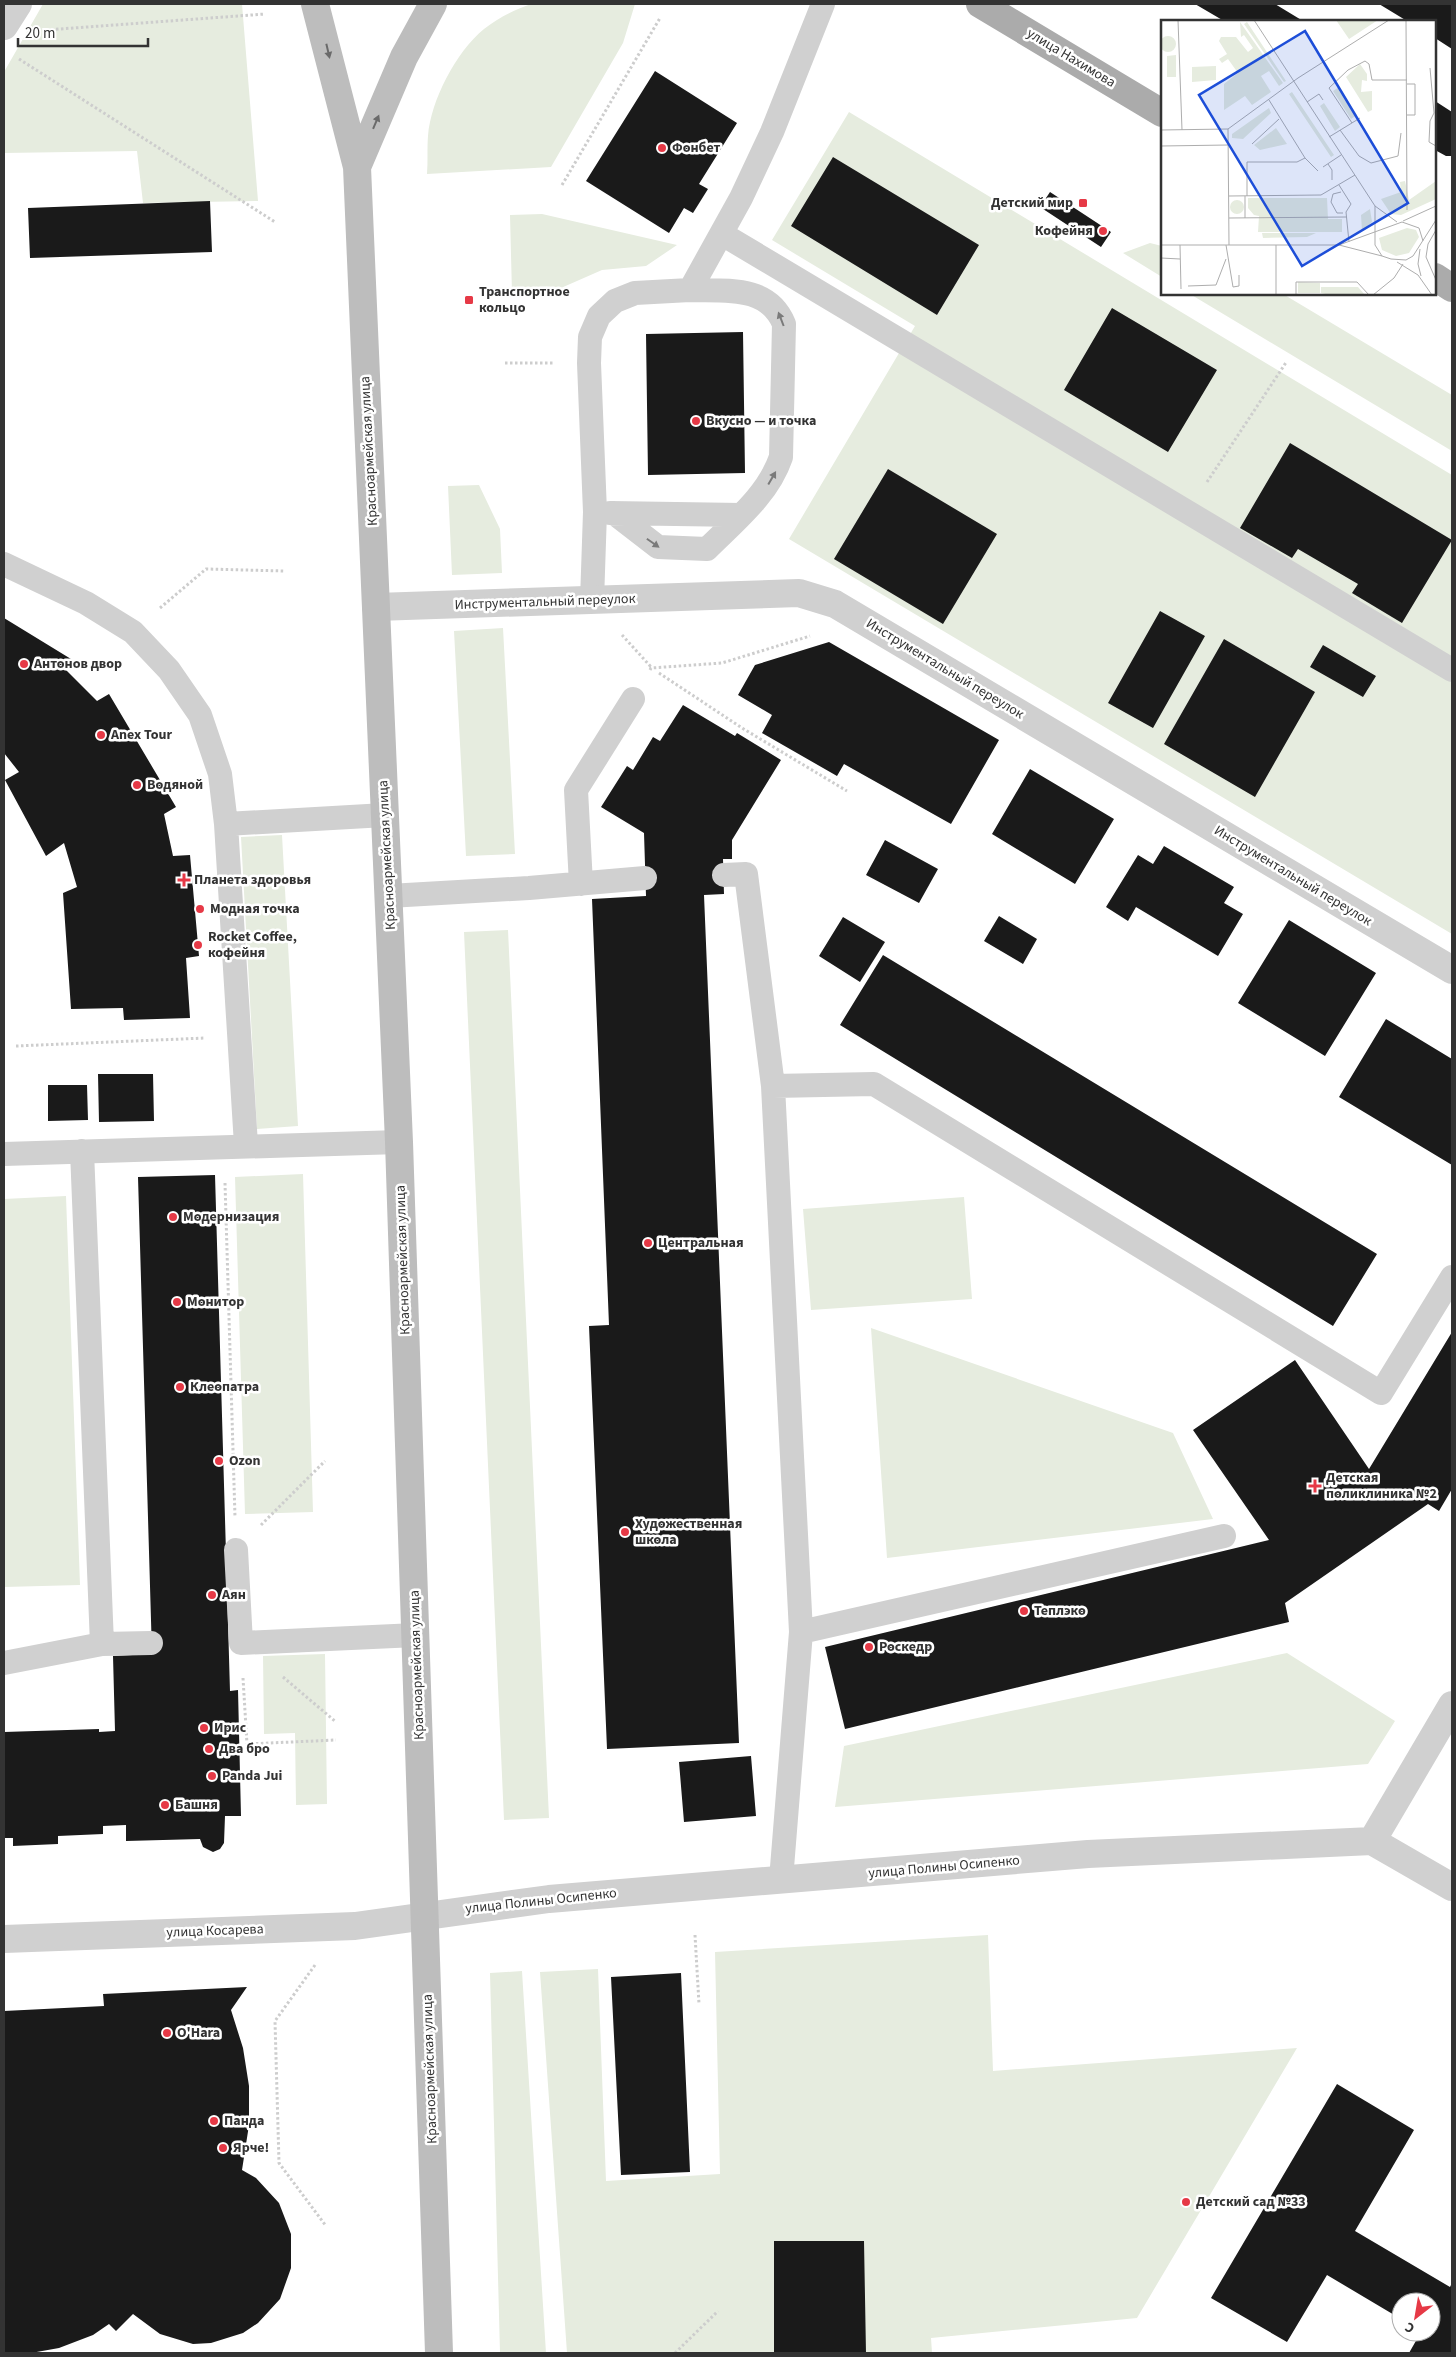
<svg xmlns="http://www.w3.org/2000/svg" width="1456" height="2357" font-family="'Source Sans 3',sans-serif">
  <style>
    .green { fill: #e6ecdf }
    .building { fill: #1a1a1a }
    .lines { fill: none; stroke-linecap: round; stroke-linejoin: round }
    .path { stroke: #cdcdcd; stroke-width: 3; stroke-dasharray: 2.5 2.5; stroke-linecap: butt }
    .service { stroke: #d0d0d0; stroke-width: 24 }
    .minor { stroke: #d0d0d0; stroke-width: 28 }
    .secondary { stroke: #bdbdbd; stroke-width: 28 }
    .primary { stroke: #ababab; stroke-width: 28 }
    .oneway { fill: #6a6a6a }
    .oneway2 { fill: #7a7a7a }
    .poi-dot { fill: #e63946; stroke: #fff; stroke-width: 2 }
    .labels { text-anchor: middle; dominant-baseline: central; stroke-width: 5; stroke-linejoin: round; paint-order: stroke }
    .street-label { font-size: 14px; fill: #333; stroke: #fff }
    .poi-label { font-size: 14px; font-weight: bold; fill: #333; stroke: #fff; text-anchor: start }
    .inset-road { fill: none; stroke: #adadad; stroke-width: 1 }
    .view { fill: #1d4ed8; fill-opacity: 0.15; stroke: #1d4ed8; stroke-width: 2.5 }
    .inset-edge { fill: none; stroke: #333; stroke-width: 2.5 }
  </style>
  <rect width="100%" height="100%" fill="#fff"/>
  <path class="green" d="M 43,4 L 242,4 L 258,201 L 143,203 L 137,151 L 4,153 L 4,72 Z
    M 531,4 L 635,4 L 623,43 L 551,167 L 427,174 C 428,161 427,148 428,136 C 431,100 456,52 484,29 C 498,18 514,10 531,4 Z
    M 849,112 L 1452,475 L 1452,934 L 789,539 L 915,326 L 772,240 Z
    M 542,214 L 677,245 L 646,266 L 602,270 L 561,288 L 541,293 L 512,294 L 510,215 Z
    M 1150,243 L 1162,246 L 1162,277 L 1123,253 Z
    M 1190,294 L 1283,294 L 1452,395 L 1452,451 Z
    M 479,485 L 500,529 L 502,573 L 452,575 L 448,486 Z
    M 503,628 L 515,854 L 466,856 L 454,631 Z
    M 282,835 L 298,1126 L 257,1129 L 241,837 Z
    M 508,930 L 549,1818 L 504,1820 L 464,932 Z
    M 303,1174 L 313,1512 L 245,1514 L 235,1177 Z
    M 66,1196 L 80,1585 L 4,1587 L 4,1199 Z
    M 964,1197 L 972,1299 L 811,1310 L 803,1209 Z
    M 871,1328 L 1173,1433 L 1213,1519 L 887,1558 Z
    M 1287,1653 L 1395,1721 L 1368,1764 L 835,1807 L 844,1746 Z
    M 325,1654 L 327,1804 L 296,1805 L 295,1733 L 264,1734 L 263,1656 Z
    M 988,1935 L 993,2071 L 1297,2048 L 1137,2318 L 931,2338 L 932,2353 L 567,2353 L 540,1972 L 598,1969 L 606,2181 L 720,2174 L 715,1952 Z
    M 522,1971 L 546,2353 L 500,2353 L 490,1973 Z"/>
  <path class="building" d="M 1195,4 L 1275,4 L 1303,21 L 1224,21 Z
    M 1379,4 L 1452,4 L 1452,49 L 1435,38 L 1435,21 L 1407,21 Z
    M 655,71 L 737,123 L 699,184 L 708,189 L 693,213 L 684,208 L 669,233 L 586,181 Z
    M 1435,101 L 1452,112 L 1452,156 L 1446,156 L 1435,150 Z
    M 833,157 L 979,245 L 937,315 L 791,226 Z
    M 1050,192 L 1111,232 L 1101,247 L 1040,207 Z
    M 210,201 L 212,252 L 30,258 L 28,208 Z
    M 1112,308 L 1217,370 L 1168,452 L 1064,390 Z
    M 743,332 L 745,473 L 648,475 L 646,334 Z
    M 1290,443 L 1452,540 L 1402,623 L 1352,593 L 1358,584 L 1298,549 L 1292,558 L 1240,528 Z
    M 888,469 L 997,534 L 943,624 L 834,559 Z
    M 1160,611 L 1205,636 L 1153,728 L 1108,703 Z
    M 4,618 L 71,659 L 64,668 L 97,701 L 109,694 L 176,807 L 164,814 L 173,856 L 190,855 L 199,956 L 186,958 L 190,1018 L 124,1020 L 123,1008 L 71,1009 L 63,893 L 77,887 L 64,843 L 46,856 L 5,780 L 19,772 L 4,753 Z
    M 1224,639 L 1315,692 L 1255,797 L 1164,744 Z
    M 829,642 L 999,740 L 951,824 L 844,764 L 837,776 L 762,733 L 772,715 L 738,695 L 755,665 Z
    M 1323,645 L 1376,676 L 1363,697 L 1310,667 Z
    M 683,705 L 735,736 L 737,733 L 781,760 L 732,840 L 732,859 L 723,859 L 724,894 L 704,895 L 739,1743 L 607,1749 L 589,1326 L 609,1325 L 592,899 L 646,896 L 644,833 L 601,807 L 627,766 L 633,770 L 653,737 L 660,741 Z
    M 1030,769 L 1114,819 L 1075,884 L 992,834 Z
    M 885,840 L 938,869 L 919,903 L 866,875 Z
    M 1164,846 L 1234,887 L 1224,903 L 1243,914 L 1218,956 L 1136,907 L 1128,921 L 1106,907 L 1138,855 L 1153,864 Z
    M 999,916 L 1037,939 L 1023,964 L 984,941 Z
    M 843,917 L 885,942 L 860,982 L 819,956 Z
    M 1289,920 L 1376,973 L 1325,1056 L 1238,1003 Z
    M 883,955 L 1377,1254 L 1333,1326 L 840,1025 Z
    M 1386,1019 L 1452,1059 L 1452,1165 L 1339,1097 Z
    M 98,1074 L 153,1074 L 154,1121 L 99,1122 Z
    M 48,1085 L 87,1085 L 88,1120 L 48,1121 Z
    M 215,1175 L 230,1691 L 238,1690 L 241,1816 L 225,1816 L 224,1843 L 220,1849 L 213,1852 L 203,1847 L 200,1839 L 126,1841 L 126,1825 L 103,1826 L 103,1834 L 58,1836 L 58,1844 L 13,1846 L 13,1838 L 4,1838 L 4,1732 L 99,1729 L 99,1732 L 115,1731 L 113,1656 L 152,1654 L 138,1177 Z
    M 1452,1332 L 1452,1489 L 1439,1511 L 1428,1504 L 1285,1603 L 1289,1622 L 845,1729 L 825,1647 L 1269,1540 L 1193,1430 L 1295,1360 L 1369,1469 Z
    M 751,1756 L 756,1816 L 684,1822 L 679,1762 Z
    M 681,1973 L 690,2172 L 621,2175 L 611,1977 Z
    M 247,1987 L 231,2010 L 243,2048 L 249,2086 L 249,2125 L 242,2170 L 256,2178 L 279,2203 L 291,2234 L 291,2268 L 280,2299 L 258,2323 L 243,2333 L 211,2343 L 193,2344 L 160,2334 L 133,2314 L 116,2331 L 109,2324 L 93,2335 L 59,2348 L 31,2353 L 4,2353 L 4,2011 L 104,2006 L 103,1994 Z
    M 1337,2084 L 1414,2130 L 1355,2231 L 1450,2287 L 1452,2283 L 1452,2353 L 1409,2353 L 1421,2332 L 1431,2332 L 1431,2302 L 1401,2302 L 1401,2319 L 1327,2275 L 1287,2342 L 1211,2298 Z
    M 774,2241 L 864,2241 L 866,2353 L 774,2353 Z"/>
  <g class="lines">
    <path class="path" d="M 46,30 L 265,14
      M 19,59 L 275,222
      M 562,185 L 660,18
      M 505,363 L 554,363
      M 1207,482 L 1287,361
      M 160,608 L 206,569 L 285,571
      M 622,635 L 652,668
      M 650,670 L 651,668 L 722,663 L 810,636
      M 659,673 L 742,728 L 847,791
      M 16,1046 L 205,1038
      M 225,1183 L 235,1517
      M 261,1525 L 325,1461
      M 283,1677 L 336,1722
      M 243,1678 L 247,1744 L 336,1740
      M 695,1935 L 699,2004
      M 315,1965 L 275,2021 L 279,2163 L 326,2226
      M 675,2353 L 718,2311"/>
    <path class="service" d="M 722,234 L 1452,670
      M 610,513 L 741,515
      M 614,513 L 658,547 L 707,549 C 735,521 768,495 781,457 L 784,324 C 768,285 727,291 690,290
      M 4,564 L 86,603 L 133,632 L 169,670 L 200,715 L 220,774 L 226,824 L 246,1145
      M 592,601 L 595,512 L 589,363 L 590,337 L 599,316 L 615,301 L 635,293 L 690,290 L 741,198 L 772,132 L 823,4
      M 226,824 L 385,815
      M 724,875 L 746,874 L 773,1086 L 801,1632 L 781,1880
      M 581,884 L 576,790 L 633,699
      M 389,896 L 529,888 L 645,878
      M 773,1086 L 874,1084 L 1381,1393 L 1452,1277
      M 4,1154 L 399,1142
      M 236,1550 L 241,1643 L 416,1635
      M 801,1632 L 1224,1536
      M 102,1644 L 151,1643
      M 4,1663 L 102,1644 L 82,1151"/>
    <path class="minor" d="M 4,26 L 18,4
      M 376,607 L 799,593 L 835,604 L 1452,970
      M 1372,1841 L 1452,1705
      M 4,1939 L 355,1926 L 549,1899 L 1088,1854 L 1372,1841 L 1452,1887"/>
    <path class="secondary" d="M 315,4 L 357,167 L 399,1142 L 439,2353
      M 357,167 L 404,57 L 433,4"/>
    <path class="primary" d="M 980,4 L 1162,113
      M 1435,277 L 1452,288"/>
  </g>
  <defs><path id="oneway-solid" d="M-6-.8H1V-3.2L6.5 0L1 3.2V.8H-6Z" transform="scale(1.25)"/></defs>
  <g class="oneway">
    <use href="#oneway-solid" transform="translate(328 51) rotate(77)"/>
    <use href="#oneway-solid" transform="translate(376 122) rotate(-67)"/>
  </g>
  <g class="oneway2">
    <use href="#oneway-solid" transform="translate(781 319) rotate(-111)"/>
    <use href="#oneway-solid" transform="translate(772 478) rotate(-60)"/>
    <use href="#oneway-solid" transform="translate(653 543) rotate(35)"/>
  </g>
  <g class="poi-dot">
    <circle cx="662" cy="148" r="5"/>
    <rect x="1078" y="198" width="10" height="10" rx="2.5"/>
    <circle cx="1103" cy="231" r="5"/>
    <rect x="464" y="295" width="10" height="10" rx="2.5"/>
    <circle cx="696" cy="421" r="5"/>
    <circle cx="24" cy="664" r="5"/>
    <circle cx="101" cy="735" r="5"/>
    <circle cx="137" cy="785" r="5"/>
    <path d="M181.5 872.5h5v5h5v5h-5v5h-5v-5h-5v-5h5z"/>
    <circle cx="200" cy="909" r="5"/>
    <circle cx="198" cy="945" r="5"/>
    <circle cx="173" cy="1217" r="5"/>
    <circle cx="648" cy="1243" r="5"/>
    <circle cx="177" cy="1302" r="5"/>
    <circle cx="180" cy="1387" r="5"/>
    <circle cx="219" cy="1461" r="5"/>
    <path d="M1312.5 1478.5h5v5h5v5h-5v5h-5v-5h-5v-5h5z"/>
    <circle cx="625" cy="1532" r="5"/>
    <circle cx="212" cy="1595" r="5"/>
    <circle cx="1024" cy="1611" r="5"/>
    <circle cx="869" cy="1647" r="5"/>
    <circle cx="204" cy="1728" r="5"/>
    <circle cx="209" cy="1749" r="5"/>
    <circle cx="212" cy="1776" r="5"/>
    <circle cx="165" cy="1805" r="5"/>
    <circle cx="167" cy="2033" r="5"/>
    <circle cx="214" cy="2121" r="5"/>
    <circle cx="223" cy="2148" r="5"/>
    <circle cx="1186" cy="2202" r="5"/>
  </g>
  <g class="labels">
    <g class="street-label">
      <text transform="translate(1071 58) rotate(31)">улица Нахимова</text>
      <text transform="translate(369 451) rotate(-93)">Красноармейская улица</text>
      <text transform="translate(545 602) rotate(-2)">Инструментальный переулок</text>
      <text transform="translate(945 669) rotate(31)">Инструментальный переулок</text>
      <text transform="translate(387 855) rotate(-93)">Красноармейская улица</text>
      <text transform="translate(1293 876) rotate(31)">Инструментальный переулок</text>
      <text transform="translate(403 1260) rotate(-92)">Красноармейская улица</text>
      <text transform="translate(417 1665) rotate(-92)">Красноармейская улица</text>
      <text transform="translate(944 1867) rotate(-5)">улица Полины Осипенко</text>
      <text transform="translate(541 1901) rotate(-6)">улица Полины Осипенко</text>
      <text transform="translate(215 1931) rotate(-2)">улица Косарева</text>
      <text transform="translate(430 2069) rotate(-92)">Красноармейская улица</text>
    </g>
    <g class="poi-label">
      <text x="672" y="148">Фонбет</text>
      <text x="1073" y="203" text-anchor="end">Детский мир</text>
      <text x="1093" y="231" text-anchor="end">Кофейня</text>
      <text x="479" y="292">Транспортное<tspan x="479" dy="16">кольцо</tspan></text>
      <text x="706" y="421">Вкусно — и точка</text>
      <text x="34" y="664">Антонов двор</text>
      <text x="111" y="735">Anex Tour</text>
      <text x="147" y="785">Водяной</text>
      <text x="194" y="880">Планета здоровья</text>
      <text x="210" y="909">Модная точка</text>
      <text x="208" y="937">Rocket Coffee,<tspan x="208" dy="16">кофейня</tspan></text>
      <text x="183" y="1217">Модернизация</text>
      <text x="658" y="1243">Центральная</text>
      <text x="187" y="1302">Монитор</text>
      <text x="190" y="1387">Клеопатра</text>
      <text x="229" y="1461">Ozon</text>
      <text x="1326" y="1478">Детская<tspan x="1326" dy="16">поликлиника №2</tspan></text>
      <text x="635" y="1524">Художественная<tspan x="635" dy="16">школа</tspan></text>
      <text x="222" y="1595">Аян</text>
      <text x="1034" y="1611">Теплэко</text>
      <text x="879" y="1647">Роскедр</text>
      <text x="214" y="1728">Ирис</text>
      <text x="219" y="1749">Два бро</text>
      <text x="222" y="1776">Panda Jui</text>
      <text x="175" y="1805">Башня</text>
      <text x="177" y="2033">O'Hara</text>
      <text x="224" y="2121">Панда</text>
      <text x="233" y="2148">Ярче!</text>
      <text x="1196" y="2202">Детский сад №33</text>
    </g>
  </g>
  <g transform="translate(1161 20)">
    <rect width="275" height="275" fill="#fff"/>
    <path d="M 175,0 L 217,0 L 188,19 ZM 79,2 L 122,63 L 118,66 L 108,51 L 100,56 L 110,72 L 91,85 L 84,76 L 63,90 L 63,64 L 77,53 L 67,39 L 61,43 L 58,39 L 66,34 L 58,21 L 60,17 L 75,17 L 87,32 L 92,28 L 83,15 L 80,17 ZM 86,2 L 125,61 L 123,62 L 83,4 ZM-1 24a8 8 0 1 1 16 0a8 8 0 1 1-16 0ZM 15,35 L 15,57 L 6,57 L 6,36 ZM 199,44 L 206,54 L 206,61 L 201,60 L 200,72 L 211,71 L 211,90 L 207,92 L 185,57 ZM 55,46 L 55,60 L 31,62 L 31,47 ZM 178,67 L 196,95 L 190,99 L 172,71 ZM 131,72 L 173,135 L 170,137 L 128,74 ZM 163,83 L 179,107 L 174,111 L 159,86 ZM 108,88 L 110,93 L 82,119 L 71,118 L 71,114 ZM 115,108 L 126,124 L 99,130 L 93,125 ZM 244,161 L 248,180 L 275,161 L 275,179 L 240,195 L 230,194 L 220,179 L 240,172 L 239,162 ZM 87,178 L 166,178 L 167,199 L 181,199 L 181,212 L 97,212 L 98,196 L 93,195 L 87,188 ZM69 187a7 7 0 1 1 14 0a7 7 0 1 1-14 0ZM 209,189 L 211,202 L 201,211 L 200,195 ZM 246,208 L 255,210 L 258,217 L 248,233 L 235,236 L 221,230 L 218,218 ZM 101,213 L 155,213 L 146,217 L 102,218 ZM 137,262 L 159,263 L 159,273 L 137,273 ZM 160,267 L 197,267 L 204,275 L 169,275 L 160,273 Z" fill="#e6ecdf"/>
    <path class="inset-road" d="M 17,0 L 21,110M 93,0 L 214,186 L 236,202M 245,0 L 246,190M 269,48 L 273,93 L 269,101 L 268,122 L 275,126M 108,80 L 144,138 L 157,151M 146,82 L 158,74 L 162,80M 246,95 L 254,95 L 254,64 L 246,64M 191,103 L 168,68 L 187,50 L 204,41 L 208,44 L 211,60 L 246,60M 67,109 L 68,225M 0,110 L 67,109 L 137,58 L 228,0M 179,110 L 198,136 L 210,143 L 237,136 L 240,113M 168,117 L 199,98M 91,124 L 118,99M 0,126 L 67,125M 167,144 L 171,150 L 171,160M 162,147 L 180,135M 178,165 L 190,184 L 185,192 L 188,222M 180,172 L 172,174 L 170,182 L 176,193 L 182,193M 68,176 L 160,175 L 194,155M 84,176 L 84,198M 86,176 L 86,142 L 136,142 L 144,138M 214,186 L 214,225 L 221,236 L 230,239 L 245,240 L 252,236 L 275,200M 68,198 L 185,197M 242,201 L 275,186M 275,210 L 267,224 L 265,237 L 275,260M 0,225 L 178,225 L 221,236M 19,225 L 20,269M 65,225 L 72,267 L 78,266 L 78,255M 115,225 L 115,275M 178,225 L 241,202 L 258,208 L 262,221M 259,229 L 257,244 L 260,256M 0,238 L 19,239M 236,242 L 257,255 L 271,275M 27,266 L 55,265 L 65,239M 135,275 L 135,262 L 196,262 L 208,275M 212,275 L 233,258 L 242,244"/>
    <path class="view" d="M 144,11 L 247,183 L 141,246 L 38,75 Z"/>
    <rect width="275" height="275" class="inset-edge"/>
  </g>
  <rect width="1456" height="2357" fill="none" stroke="#333333" stroke-width="10"/>
  <g transform="translate(1416 2317) rotate(211)"><circle r="24" fill="#ffffff" stroke="#adadad"/>
  <path d="M0-4L9 19L0 12L-9 19Z" fill="#e63946"/>
  <text y="-8" font-size="14" font-weight="bold" text-anchor="middle" fill="#333333">С</text>
  </g>
  <path d="M18 38v8h130v-8" fill="none" stroke="#333333" stroke-width="2.5"/>
  <text x="25" y="38" font-size="15" fill="#333333" stroke="#ffffff" stroke-width="4" paint-order="stroke">20 m</text>
</svg>
